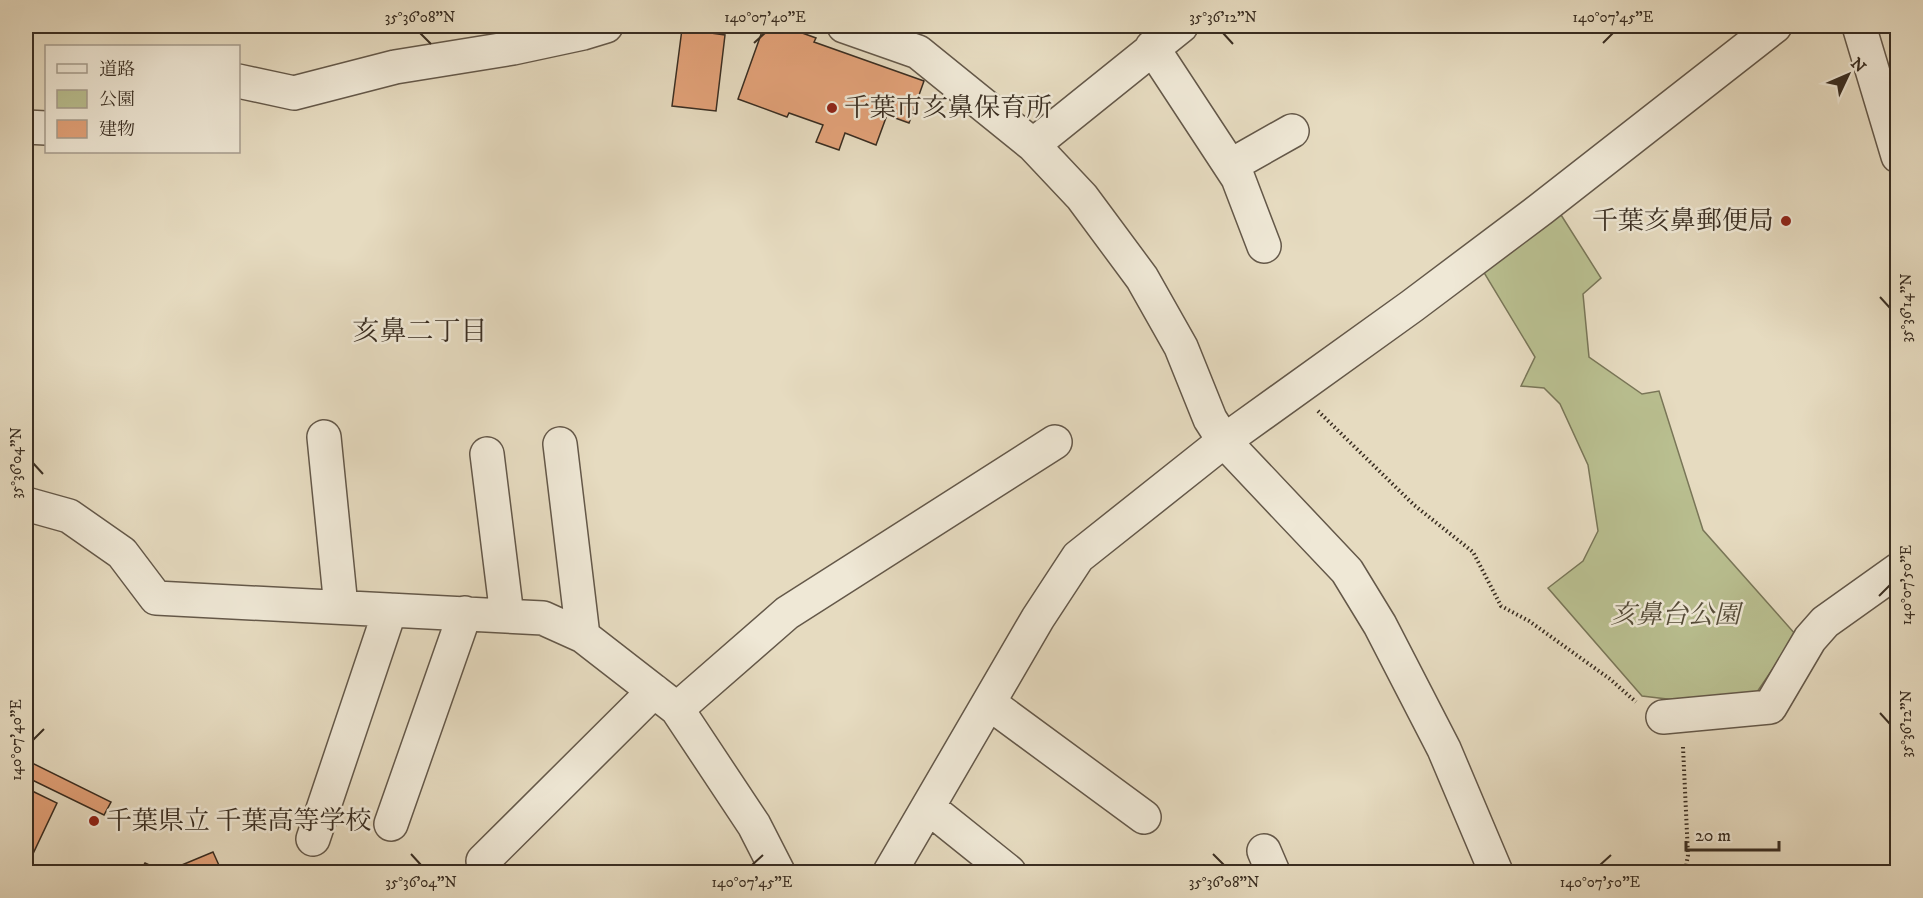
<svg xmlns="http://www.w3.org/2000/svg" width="1923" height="898" font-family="'IM FELL DW Pica','Noto Serif JP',serif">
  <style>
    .green { fill: #b9bf90; stroke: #797658; stroke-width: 1.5 }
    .building { fill: #e2a178; stroke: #392d21; stroke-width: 1.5 }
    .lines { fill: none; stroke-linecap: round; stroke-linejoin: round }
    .minor-casing { stroke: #645849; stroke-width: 36 }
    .path { stroke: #392d21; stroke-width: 4; stroke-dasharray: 1.5 3; stroke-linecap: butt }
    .minor { stroke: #efe8d6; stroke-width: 33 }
    .ticks { fill: none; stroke: #392d21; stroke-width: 2 }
    .poi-dot { fill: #8f2418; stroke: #efe8d6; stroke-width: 2 }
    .labels { text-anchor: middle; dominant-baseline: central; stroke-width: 5; stroke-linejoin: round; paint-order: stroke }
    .poi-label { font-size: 26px; fill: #392d21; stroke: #efe8d6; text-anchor: start }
    .park-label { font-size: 26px; font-style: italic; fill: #534a37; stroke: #efe8d6 }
    .neighbourhood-label { font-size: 27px; fill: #392d21; stroke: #efe8d6 }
    .neatline { fill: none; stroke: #392d21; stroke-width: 2 }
    .ticks-label { font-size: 15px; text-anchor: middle; fill: #392d21 }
  </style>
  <rect width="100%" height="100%" fill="#e6dbc0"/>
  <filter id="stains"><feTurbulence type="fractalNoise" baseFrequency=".00333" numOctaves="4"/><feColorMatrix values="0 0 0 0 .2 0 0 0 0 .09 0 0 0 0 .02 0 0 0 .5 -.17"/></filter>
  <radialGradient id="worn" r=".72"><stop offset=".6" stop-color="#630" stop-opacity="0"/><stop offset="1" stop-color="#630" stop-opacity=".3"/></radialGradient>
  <path class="green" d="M 1556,207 L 1601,278 L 1583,294 L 1589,357 L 1642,394 L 1659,391 L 1703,530 L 1796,635 L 1757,692 L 1684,701 L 1642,696 L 1548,588 L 1583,561 L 1598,531 L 1588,465 L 1560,404 L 1544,388 L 1521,386 L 1535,357 L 1480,266 Z"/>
  <path class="building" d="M 764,26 L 783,26 L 816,38 L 814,42 L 924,81 L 909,123 L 887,115 L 876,145 L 845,133 L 839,150 L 816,142 L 823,125 L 789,113 L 787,117 L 738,99 Z
    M 682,29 L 725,35 L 716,111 L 672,106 Z
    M 26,760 L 111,802 L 104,815 L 26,777 Z
    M 26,788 L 57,803 L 30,860 L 26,857 Z
    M 213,852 L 222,872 L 165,872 Z
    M 145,863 L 164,872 L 140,872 Z"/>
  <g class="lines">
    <defs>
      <path id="minor" d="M 844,26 L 918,52 L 1033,145 L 1082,197 L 1142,278 L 1181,347 L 1210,419 L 1224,441 L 1347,571 L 1380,625 L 1444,749 L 1496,872
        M 1859,26 L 1898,156
        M 1152,47 L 1238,178 L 1264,246
        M 238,81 L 294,93 L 395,67 L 513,48 L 583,33 L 606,26
        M 26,127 L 46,128
        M 1033,145 L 1181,26
        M 1230,166 L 1292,131
        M 324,437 L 341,607
        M 560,444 L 583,636
        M 487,454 L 507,616
        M 26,504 L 69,516 L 122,553 L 156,598 L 543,618 L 583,636 L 677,709 L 754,825 L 778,872
        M 989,703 L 1144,817
        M 677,709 L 787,613 L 1055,442
        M 1663,717 L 1770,707 L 1810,639 L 1825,622 L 1898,570
        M 928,807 L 1009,872
        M 391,824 L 465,613
        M 313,839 L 390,610
        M 1264,851 L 1273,872
        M 483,861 L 654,691
        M 890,872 L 1038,618 L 1078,557 L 1224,441 L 1412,306 L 1541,209 L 1775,26"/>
    </defs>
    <use href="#minor" class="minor-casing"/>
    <path class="path" d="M 1318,411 L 1414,505 L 1473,552 L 1501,606 L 1529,621 L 1610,679 L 1636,702
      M 1683,747 L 1688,855 L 1685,872"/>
    <use href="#minor" class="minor"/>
  </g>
  <path class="ticks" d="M 420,33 L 431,44M 1223,33 L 1233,44M 754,43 L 765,33M 1603,43 L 1613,33M 1880,297 L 1890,308M 33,463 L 43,474M 1879,596 L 1890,585M 1880,713 L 1890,724M 33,740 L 44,729M 411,854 L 421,865M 1213,854 L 1224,865M 752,865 L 763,855M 1600,865 L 1611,855"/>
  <g class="poi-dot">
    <circle cx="832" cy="108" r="6"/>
    <circle cx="1786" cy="221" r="6"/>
    <circle cx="94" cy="821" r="6"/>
  </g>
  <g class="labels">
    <g class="poi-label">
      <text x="844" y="108">千葉市亥鼻保育所</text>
      <text x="1774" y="221" text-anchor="end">千葉亥鼻郵便局</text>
      <text x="106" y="821">千葉県立 千葉高等学校</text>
    </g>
    <g class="park-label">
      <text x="1675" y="615">亥鼻台公園</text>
    </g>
    <g class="neighbourhood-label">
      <text x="420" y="332">亥鼻二丁目</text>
    </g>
  </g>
  <rect width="1923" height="898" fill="none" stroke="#e6dbc0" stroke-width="66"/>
  <rect x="45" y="45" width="195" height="108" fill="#efe8d6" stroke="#a69d8e" stroke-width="1.5"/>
  <rect x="57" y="64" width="30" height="9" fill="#efe8d6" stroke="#a69d8e" stroke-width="1.5"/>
  <text x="99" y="75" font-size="18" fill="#392d21">道路</text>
  <rect x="57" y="90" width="30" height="18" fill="#b9bf90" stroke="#a69d8e" stroke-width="1.5"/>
  <text x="99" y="105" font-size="18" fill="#392d21">公園</text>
  <rect x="57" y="120" width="30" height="18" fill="#e2a178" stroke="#a69d8e" stroke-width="1.5"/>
  <text x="99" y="135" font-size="18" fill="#392d21">建物</text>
  <g transform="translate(1848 75) rotate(46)" stroke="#efe8d6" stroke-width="4.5" paint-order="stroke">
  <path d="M0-4.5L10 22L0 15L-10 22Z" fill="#392d21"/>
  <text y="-9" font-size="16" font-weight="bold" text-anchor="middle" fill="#392d21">N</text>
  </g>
  <path d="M1686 841v9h93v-9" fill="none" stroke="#392d21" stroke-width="3"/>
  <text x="1695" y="841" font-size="18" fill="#392d21" stroke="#efe8d6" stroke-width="4.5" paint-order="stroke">20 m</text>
  <rect x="33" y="33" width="1857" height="832" class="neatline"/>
  <g class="ticks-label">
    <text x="420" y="22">35°36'08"N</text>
    <text x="765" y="22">140°07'40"E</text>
    <text x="1223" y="22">35°36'12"N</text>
    <text x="1613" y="22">140°07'45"E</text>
    <text transform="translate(1906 308) rotate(-90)" y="5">35°36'14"N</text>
    <text transform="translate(16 463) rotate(-90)" y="5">35°36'04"N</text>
    <text transform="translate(1906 585) rotate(-90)" y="5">140°07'50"E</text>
    <text transform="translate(1906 724) rotate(-90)" y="5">35°36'12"N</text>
    <text transform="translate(16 740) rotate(-90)" y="5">140°07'40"E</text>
    <text x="421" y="887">35°36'04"N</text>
    <text x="752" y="887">140°07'45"E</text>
    <text x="1224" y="887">35°36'08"N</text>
    <text x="1600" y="887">140°07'50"E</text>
  </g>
  <rect width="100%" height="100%" filter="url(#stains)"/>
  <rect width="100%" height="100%" fill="url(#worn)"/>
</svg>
